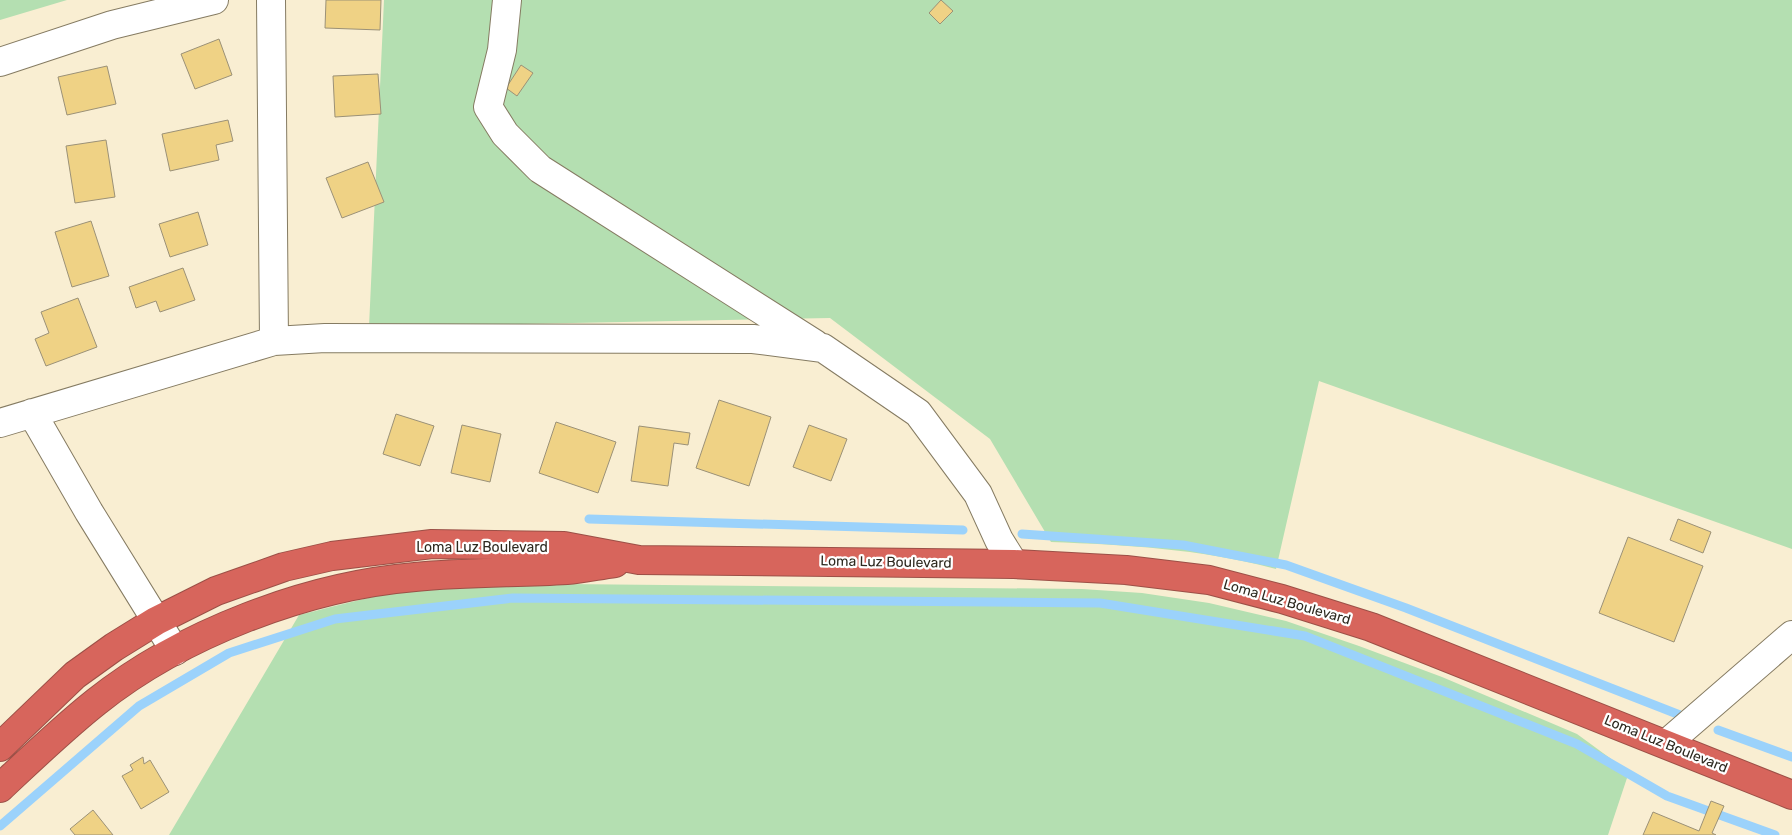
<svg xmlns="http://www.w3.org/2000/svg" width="1792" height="835" font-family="Rubik,sans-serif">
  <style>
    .green { fill: #b4dfb1 }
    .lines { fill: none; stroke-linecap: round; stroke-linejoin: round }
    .stream { stroke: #9bd2fb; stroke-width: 9 }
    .building { fill: #efd285; stroke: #9b9177 }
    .minor-casing { stroke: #857b62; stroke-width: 30 }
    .highway-casing { stroke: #9c5047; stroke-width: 30 }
    .minor { stroke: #fff; stroke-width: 28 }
    .highway { stroke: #d7655c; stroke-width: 28 }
    .labels { text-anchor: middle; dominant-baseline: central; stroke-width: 4.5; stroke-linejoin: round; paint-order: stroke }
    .street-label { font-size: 14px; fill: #2d291f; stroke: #fff }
  </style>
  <rect width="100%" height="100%" fill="#f9eed2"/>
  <path class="green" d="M 0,0 L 67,0 L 0,20 Z
    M 384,0 L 1792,0 L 1792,549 L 1319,381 L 1276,569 C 1202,549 1127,545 1051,542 L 990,439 L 830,318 L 369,327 Z
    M 564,584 L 1082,589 L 1142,593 L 1209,603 L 1286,621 L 1359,646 L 1442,677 L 1577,734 L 1629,772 L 1608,835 L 169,835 L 299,615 C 340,605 381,593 423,589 C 470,585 517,585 564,584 Z"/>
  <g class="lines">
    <path class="stream" d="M 589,519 L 963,530
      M 1022,534 L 1183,545 L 1286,565 L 1406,608 L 1685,717
      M 1718,730 L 1792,757
      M 0,826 L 139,706 L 229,653 L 335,619 L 513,598 L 1100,603 L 1305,636 L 1577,744 L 1667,796 L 1775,835"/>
  </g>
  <path class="building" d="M 326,0 L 381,0 L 380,30 L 325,28 Z
    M 941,0 L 953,11 L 940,24 L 929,13 Z
    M 219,39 L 232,75 L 195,89 L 181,54 Z
    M 521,65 L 533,73 L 517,96 L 506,88 Z
    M 107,66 L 116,104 L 67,115 L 58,77 Z
    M 378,74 L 381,114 L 335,117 L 333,76 Z
    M 228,120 L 233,141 L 216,145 L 219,160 L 170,171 L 162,134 Z
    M 106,140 L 115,197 L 75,203 L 66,146 Z
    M 368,162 L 384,202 L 342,218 L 326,178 Z
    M 198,212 L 208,245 L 170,257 L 159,224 Z
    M 91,221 L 109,276 L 72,287 L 55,232 Z
    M 183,268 L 195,300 L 160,312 L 156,301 L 136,308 L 129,287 Z
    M 78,298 L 97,347 L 46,366 L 35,339 L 49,333 L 41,312 Z
    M 719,400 L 771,417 L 749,486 L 696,468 Z
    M 396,414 L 434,426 L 420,466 L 383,454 Z
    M 556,422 L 616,442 L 598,493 L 539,473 Z
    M 462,425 L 501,434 L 490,482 L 451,473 Z
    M 809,425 L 847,439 L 831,481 L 793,467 Z
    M 639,426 L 690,433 L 688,445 L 674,443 L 668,486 L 631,481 Z
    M 1678,519 L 1711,532 L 1703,553 L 1670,540 Z
    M 1628,537 L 1703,566 L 1674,642 L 1599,613 Z
    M 143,757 L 144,764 L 150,760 L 169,792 L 141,809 L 122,776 L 133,770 L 130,765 Z
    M 1711,801 L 1724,806 L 1712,833 L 1716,835 L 1643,835 L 1653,812 L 1699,831 Z
    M 93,810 L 113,835 L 75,835 L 70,829 Z"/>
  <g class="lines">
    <defs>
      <path id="minor" d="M 271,0 L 274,341
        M 507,0 L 502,50 L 488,107 L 505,134 L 540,169 L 815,344
        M 0,62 L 112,25 L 214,0
        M 32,413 L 89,512 L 175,651
        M 0,423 L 274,341 L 325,338 L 753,339 L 823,348 L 918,413 L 978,494 L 999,540 L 1014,564
        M 1666,744 L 1792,635"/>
      <path id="highway" d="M 0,747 L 75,675 L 114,647 L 156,621 L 216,591 L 253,578 L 284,567 L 332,556 L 432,544 L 564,546 L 639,560 L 1014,564 L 1126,570 L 1209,580 L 1282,599 L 1371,627 L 1792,795
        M 0,788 C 31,759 62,729 96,702 C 181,634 307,586 415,577 C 466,572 516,573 567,570 C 583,569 599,565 615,563"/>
    </defs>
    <use href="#minor" class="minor-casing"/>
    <use href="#highway" class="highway-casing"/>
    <use href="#minor" class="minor"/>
    <use href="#highway" class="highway"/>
  </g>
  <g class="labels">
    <g class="street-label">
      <text x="482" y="547">Loma Luz Boulevard</text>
      <text transform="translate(886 562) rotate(1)">Loma Luz Boulevard</text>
      <text transform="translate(1287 602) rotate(16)">Loma Luz Boulevard</text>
      <text transform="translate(1666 744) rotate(22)">Loma Luz Boulevard</text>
    </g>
  </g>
</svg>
